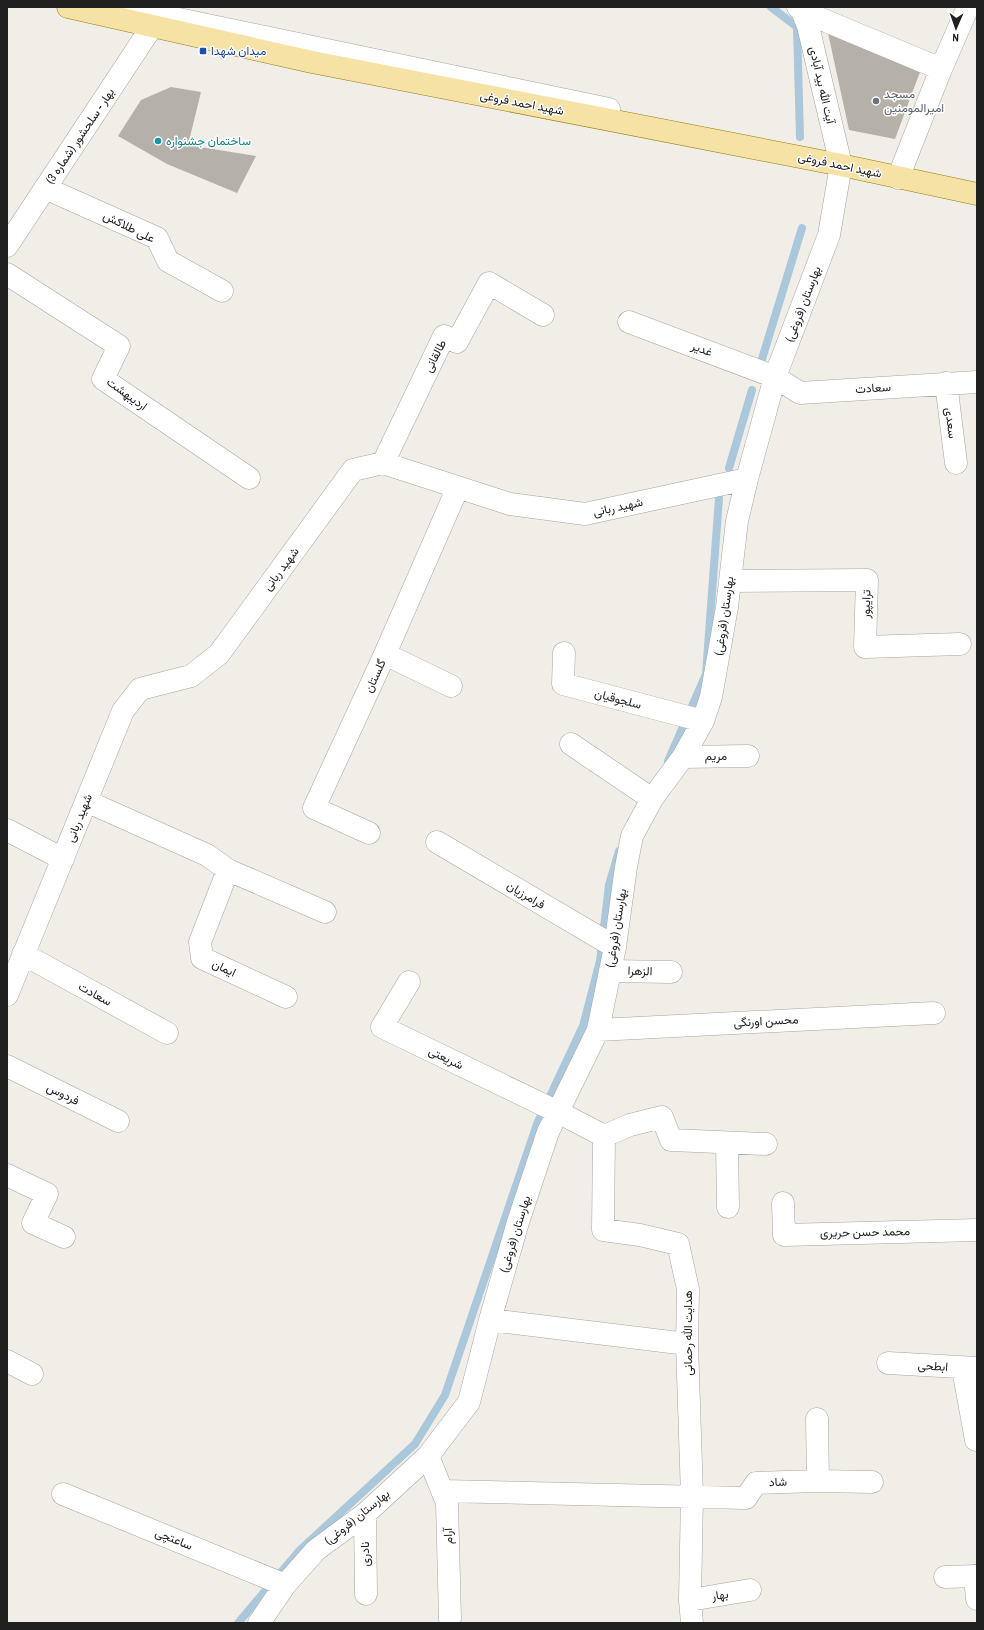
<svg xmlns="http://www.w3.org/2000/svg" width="984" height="1630" font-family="'Archivo Narrow',Vazirmatn,sans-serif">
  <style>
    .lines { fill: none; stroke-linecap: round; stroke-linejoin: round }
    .stream { stroke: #aac7db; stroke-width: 8 }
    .building { fill: #b5b1a9 }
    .minor-casing { stroke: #a4a4a4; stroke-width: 23 }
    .major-casing { stroke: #937e09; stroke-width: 23 }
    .minor { stroke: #fff; stroke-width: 22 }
    .major { stroke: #f7e2a5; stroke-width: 22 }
    .transit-dot { fill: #1a4fb4; stroke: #fff; stroke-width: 1.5 }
    .worship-dot { fill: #6b7280; stroke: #fff; stroke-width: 1.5 }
    .culture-dot { fill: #0f9aa8; stroke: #fff; stroke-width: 1.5 }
    .labels { text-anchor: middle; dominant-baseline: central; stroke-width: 3; stroke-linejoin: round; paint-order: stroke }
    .transit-label { font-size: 12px; fill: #164399; stroke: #fff; text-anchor: start }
    .street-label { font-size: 12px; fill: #202020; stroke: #fff }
    .worship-label { font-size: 12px; fill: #5b616d; stroke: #fff; text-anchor: start }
    .culture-label { font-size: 12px; fill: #0d838f; stroke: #fff; text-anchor: start }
  </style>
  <rect width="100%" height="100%" fill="#f0eee7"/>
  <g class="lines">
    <path class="stream" d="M 771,7 L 797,27 L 800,137
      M 762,359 L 802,228
      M 729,468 L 752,390
      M 668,761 L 706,674 L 719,498
      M 238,1623 L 299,1551 L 415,1444 L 445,1395 L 537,1124 L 583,1026 L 600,961 L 609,885 L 619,851"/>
  </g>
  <path class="building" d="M 828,33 L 920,72 L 895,139 L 849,130 Z
    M 171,87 L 201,92 L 188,145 L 256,156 L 237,193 L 167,164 L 118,136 L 141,100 Z"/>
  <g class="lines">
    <defs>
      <path id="minor" d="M 121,7 L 609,109
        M 802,11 L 941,69
        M 898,178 L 941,69 L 968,7
        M 45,188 L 157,238 L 168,261 L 222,291
        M 7,246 L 153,25
        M 7,274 L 119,346 L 103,379 L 249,478
        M 629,322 L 775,377 L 800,393 L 977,382
        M 946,383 L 956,463
        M 383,463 L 444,336 L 457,342 L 489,283 L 543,315
        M 730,581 L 867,580 L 865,647 L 960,644
        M 564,653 L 563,684 L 703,721
        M 385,654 L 451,686
        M 571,744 L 652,799
        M 683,757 L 748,756
        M 86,801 L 207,855 L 228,870 L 200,942 L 202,958 L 286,997
        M 7,830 L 63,859
        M 369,833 L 314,808 L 385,654 L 458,487
        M 437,842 L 615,947
        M 228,870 L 325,912
        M 23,954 L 167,1033
        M 610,971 L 671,972
        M 409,982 L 382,1027 L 558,1112 L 604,1136 L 603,1230 L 640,1235 L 678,1244 L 688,1289 L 687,1344 L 692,1496 L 690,1600 L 692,1623
        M 7,995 L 123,711 L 140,689 L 191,676 L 219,654 L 353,470 L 383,463 L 510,504 L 585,514 L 747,479
        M 598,1030 L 934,1013
        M 7,1066 L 118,1121
        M 604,1136 L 630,1125 L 662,1117 L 671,1140 L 766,1144
        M 727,1144 L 728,1207
        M 7,1175 L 47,1194 L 33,1223 L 64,1237
        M 783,1203 L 784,1235 L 977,1230
        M 490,1320 L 687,1344
        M 7,1361 L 32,1374
        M 888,1363 L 977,1368
        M 963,1369 L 976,1440
        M 817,1419 L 818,1481
        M 428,1456 L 447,1503 L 450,1619
        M 443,1491 L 746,1498 L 756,1483 L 818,1481 L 872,1482
        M 63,1494 L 285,1585
        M 365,1514 L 366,1594
        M 975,1576 L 977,1599
        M 945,1577 L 977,1576
        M 690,1600 L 750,1590
        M 259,1623 L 285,1585 L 316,1550 L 365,1514 L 428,1456 L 469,1402 L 490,1320 L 518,1222 L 548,1132 L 598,1030 L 615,947 L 626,867 L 632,836 L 652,799 L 683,757 L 703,721 L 711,697 L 727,607 L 737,521 L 747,479 L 775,377 L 829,235 L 841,165 L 808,26 L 802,11 L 798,7"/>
      <path id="major" d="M 68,7 L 312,62 L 841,165 L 977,194"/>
    </defs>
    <use href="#minor" class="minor-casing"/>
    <use href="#major" class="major-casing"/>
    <use href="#minor" class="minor"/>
    <use href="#major" class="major"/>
  </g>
  <rect class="transit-dot" x="199" y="47" width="8" height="8" rx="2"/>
  <circle class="worship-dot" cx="876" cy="101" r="4"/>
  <circle class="culture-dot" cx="158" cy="141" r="4"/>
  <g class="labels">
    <g class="transit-label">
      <text x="211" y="51">میدان شهدا</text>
    </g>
    <g class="street-label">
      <text transform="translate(822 85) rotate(77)">آیت الله بید آبادی</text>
      <text transform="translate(522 103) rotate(11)">شهید احمد فروغی</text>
      <text transform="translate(80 136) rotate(-56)">بهار - سلحشور (شماره 3)</text>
      <text transform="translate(840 165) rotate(12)">شهید احمد فروغی</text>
      <text transform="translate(129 227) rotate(26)">علی طلاکش</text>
      <text transform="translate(803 304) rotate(-69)">بهارستان (فروغی)</text>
      <text transform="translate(702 349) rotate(21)">غدیر</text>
      <text transform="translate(435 356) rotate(-63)">طالقانی</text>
      <text transform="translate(873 388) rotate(-4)">سعادت</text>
      <text transform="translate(127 394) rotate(36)">اردیبهشت</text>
      <text transform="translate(951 423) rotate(83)">سعدی</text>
      <text transform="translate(618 507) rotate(-12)">شهید ربانی</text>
      <text transform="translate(281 569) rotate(-53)">شهید ربانی</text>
      <text transform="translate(866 604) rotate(-88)">ترایپور</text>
      <text transform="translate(724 616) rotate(-82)">بهارستان (فروغی)</text>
      <text transform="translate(375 676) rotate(-65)">گلستان</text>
      <text transform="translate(618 699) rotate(15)">سلجوقیان</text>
      <text x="716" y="756">مریم</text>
      <text transform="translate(79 818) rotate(-68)">شهید ربانی</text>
      <text transform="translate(526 895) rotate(31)">فرامرزیان</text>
      <text transform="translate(616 928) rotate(-81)">بهارستان (فروغی)</text>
      <text transform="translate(224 968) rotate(25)">ایمان</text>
      <text transform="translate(640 971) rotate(2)">الزهرا</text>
      <text transform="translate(95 994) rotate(29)">سعادت</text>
      <text transform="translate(766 1021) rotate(-3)">محسن اورنگی</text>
      <text transform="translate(446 1058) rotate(26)">شریعتی</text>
      <text transform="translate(63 1094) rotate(26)">فردوس</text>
      <text transform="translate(865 1232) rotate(-1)">محمد حسن حریری</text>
      <text transform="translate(515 1234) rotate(-73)">بهارستان (فروغی)</text>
      <text transform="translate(688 1333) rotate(-90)">هدایت الله رحمانی</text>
      <text transform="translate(933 1366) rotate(4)">ابطحی</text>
      <text transform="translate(778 1482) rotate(-2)">شاد</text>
      <text transform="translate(357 1517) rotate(-39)">بهارستان (فروغی)</text>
      <text transform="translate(448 1536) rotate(-91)">آرام</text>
      <text transform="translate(174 1539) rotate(22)">ساعتچی</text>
      <text transform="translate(365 1554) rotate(-90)">نادری</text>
      <text transform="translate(720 1595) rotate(-9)">بهار</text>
    </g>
    <g class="worship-label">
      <text x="884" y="94">مسجد<tspan x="884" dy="14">امیرالمومنین</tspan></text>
    </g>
    <g class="culture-label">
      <text x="166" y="141">ساختمان جشنواره</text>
    </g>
  </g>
  <rect width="984" height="1630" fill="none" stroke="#202020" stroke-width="16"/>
  <g transform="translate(956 28) rotate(182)" stroke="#ffffff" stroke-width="3" paint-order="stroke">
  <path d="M0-3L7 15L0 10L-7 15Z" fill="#202020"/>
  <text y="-6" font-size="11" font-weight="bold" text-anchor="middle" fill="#202020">N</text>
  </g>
</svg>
